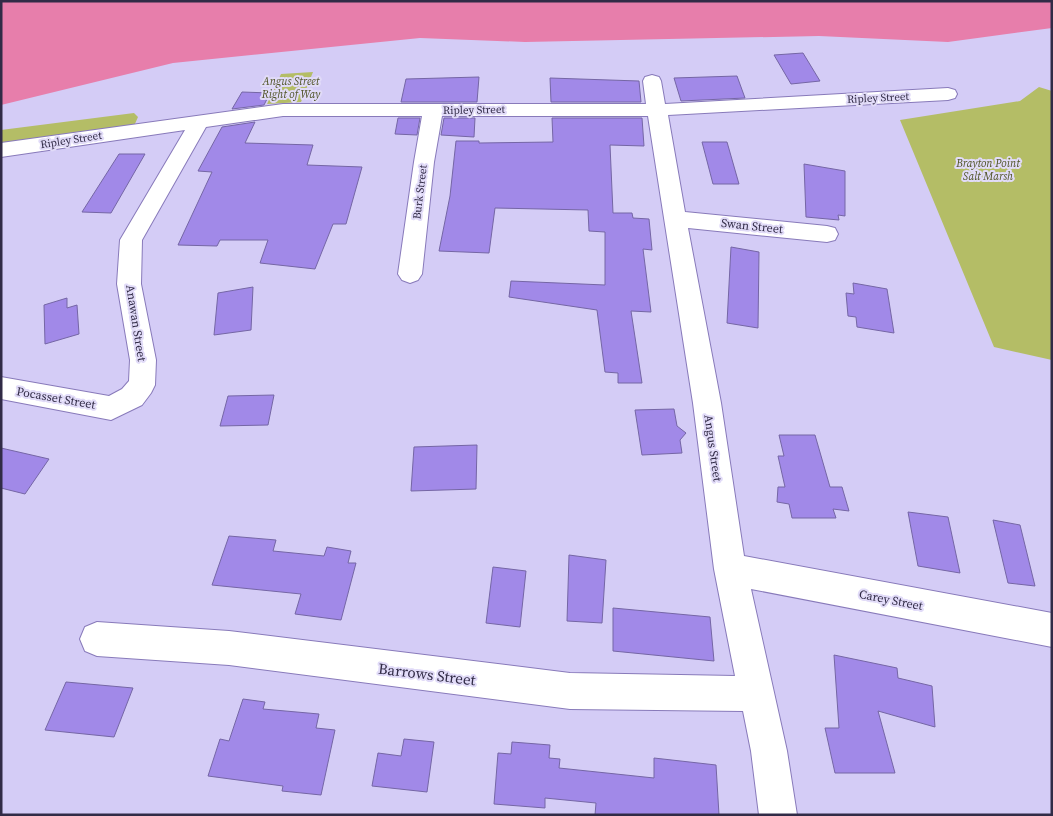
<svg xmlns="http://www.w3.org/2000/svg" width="1053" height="816" font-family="'Source Serif 4',serif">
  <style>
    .green { fill: #b4bd66 }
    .water { fill: #e77eab }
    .building { fill: #a189e8; stroke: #7566a5 }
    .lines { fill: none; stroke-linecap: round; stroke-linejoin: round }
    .street-casing { stroke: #887aba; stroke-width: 2 }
    .street { fill: #fff; fill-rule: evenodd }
    .labels { text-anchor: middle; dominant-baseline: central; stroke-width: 4; stroke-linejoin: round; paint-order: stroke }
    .far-park-label { font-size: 11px; font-style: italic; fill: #4e5224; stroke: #e1dbf8 }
    .far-street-label { font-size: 11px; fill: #312b46; stroke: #e1dbf8 }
    .street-label { font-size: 12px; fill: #312b46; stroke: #e1dbf8 }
    .near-street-label { font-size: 15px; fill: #312b46; stroke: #e1dbf8 }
  </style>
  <rect width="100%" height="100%" fill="#d4ccf6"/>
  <path class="green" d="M 313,72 L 301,102 L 267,104 L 281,74 Z
    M 1039,87 L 1052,91 L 1052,360 L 994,347 L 900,120 L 1020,101 Z
    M 134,113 L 138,117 L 134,126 L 1,143 L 1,130 Z"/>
  <path class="water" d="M 1,1 L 1052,1 L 1052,28 L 948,42 L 819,36 L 525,42 L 420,38 L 173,63 L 1,105 Z"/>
  <path class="building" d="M 803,53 L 820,81 L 791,84 L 774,55 Z
    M 737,76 L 745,98 L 681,101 L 674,78 Z
    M 479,77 L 477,102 L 401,102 L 406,79 Z
    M 550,78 L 639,81 L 641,102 L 551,102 Z
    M 242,92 L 270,93 L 264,105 L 232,109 Z
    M 398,118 L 420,118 L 417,135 L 395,134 Z
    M 444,118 L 475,118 L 474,137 L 441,135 Z
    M 552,118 L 642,118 L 644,146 L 610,145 L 613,213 L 632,213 L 633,218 L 649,219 L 652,250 L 643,249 L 651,312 L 631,311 L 642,383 L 618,383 L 618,373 L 605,372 L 597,310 L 509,297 L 511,281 L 605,285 L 605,232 L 589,231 L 588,210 L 495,208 L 489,253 L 439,251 L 450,196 L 456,141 L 479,141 L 479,143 L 553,142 Z
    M 255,122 L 245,143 L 313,145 L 307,165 L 362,167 L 346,224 L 333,224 L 315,269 L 260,263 L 268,240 L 220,240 L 217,246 L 178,245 L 212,172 L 198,171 L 222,127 Z
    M 702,142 L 727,142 L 739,184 L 713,184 Z
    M 119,154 L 145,154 L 111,213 L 82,212 Z
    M 804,164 L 845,171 L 845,216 L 838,215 L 839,220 L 806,217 Z
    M 731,247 L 759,252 L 758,328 L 727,323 Z
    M 853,283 L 887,289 L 894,333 L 857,327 L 856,317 L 848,316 L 846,293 L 854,294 Z
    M 253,287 L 251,330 L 214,335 L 218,293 Z
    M 67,298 L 67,308 L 77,305 L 79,334 L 45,344 L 44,305 Z
    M 274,395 L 268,425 L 220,426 L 228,396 Z
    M 674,409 L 677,426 L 686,433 L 680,440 L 682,453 L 642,455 L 635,410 Z
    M 779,435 L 815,435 L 830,487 L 842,487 L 849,511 L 833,509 L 836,518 L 792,518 L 789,504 L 777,502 L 778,487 L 785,487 L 778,456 L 784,456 Z
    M 477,445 L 476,489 L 411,491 L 414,447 Z
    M 1,448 L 49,459 L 25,494 L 1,488 Z
    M 908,512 L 948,517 L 960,573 L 918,566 Z
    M 993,520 L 1020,525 L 1035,586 L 1008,583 Z
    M 229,536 L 276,540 L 273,551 L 324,556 L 327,547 L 351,551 L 348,563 L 356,563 L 341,620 L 295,614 L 301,594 L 212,585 Z
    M 569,555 L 606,560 L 602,623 L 567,621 Z
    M 493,567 L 526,571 L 520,627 L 486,623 Z
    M 613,608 L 710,617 L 714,661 L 613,651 Z
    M 834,655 L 897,668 L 898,678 L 932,686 L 935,727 L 878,711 L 895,773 L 835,773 L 825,728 L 839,728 Z
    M 66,682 L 133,688 L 114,737 L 45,730 Z
    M 243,699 L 265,702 L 263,709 L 319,714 L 316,728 L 335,730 L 321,795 L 282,791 L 283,786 L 208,776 L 220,739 L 229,741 Z
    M 404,739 L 434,742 L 427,792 L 372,786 L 378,753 L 401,756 Z
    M 512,742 L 550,745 L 549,758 L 560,759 L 559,768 L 654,778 L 654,758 L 716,765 L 719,815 L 595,815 L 596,803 L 545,798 L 545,808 L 494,804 L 498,753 L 511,754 Z"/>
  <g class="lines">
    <defs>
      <path id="street" d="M 652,75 L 659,77 L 661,81 L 665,104 L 948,88 L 955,90 L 957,94 L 955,98 L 948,100 L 668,115 L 685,212 L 827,226 L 835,228 L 838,234 L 835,240 L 827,242 L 688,228 L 721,403 L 744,556 L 1052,613 L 1052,647 L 751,589 L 787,751 L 797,815 L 759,815 L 751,751 L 743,711 L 570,709 L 229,665 L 97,656 L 85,651 L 80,639 L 85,627 L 97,622 L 229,631 L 570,673 L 735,676 L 714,569 L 693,403 L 648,116 L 442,116 L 434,162 L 422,274 L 418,280 L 410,283 L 402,280 L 398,274 L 414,162 L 422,116 L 283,116 L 206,127 L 142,240 L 141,284 L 156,360 L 155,385 L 151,393 L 142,405 L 111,420 L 1,399 L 1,377 L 109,396 L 122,389 L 129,381 L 130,360 L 117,284 L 120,240 L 185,130 L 1,157 L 1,143 L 283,104 L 646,104 L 643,81 L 645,77 Z"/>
    </defs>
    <use href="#street" class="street-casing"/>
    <use href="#street" class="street"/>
  </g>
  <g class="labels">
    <g class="far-park-label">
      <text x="291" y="81">Angus Street<tspan x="291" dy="13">Right of Way</tspan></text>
      <text x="988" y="163">Brayton Point<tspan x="988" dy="13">Salt Marsh</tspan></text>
    </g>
    <g class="far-street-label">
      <text transform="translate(878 98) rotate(-3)">Ripley Street</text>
      <text transform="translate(474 110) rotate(-1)">Ripley Street</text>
      <text transform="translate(71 140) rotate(-9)">Ripley Street</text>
      <text transform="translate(420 192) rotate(-83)">Burk Street</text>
    </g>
    <g class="street-label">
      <text transform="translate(752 226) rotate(6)">Swan Street</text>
      <text transform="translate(136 323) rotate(81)">Anawan Street</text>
      <text transform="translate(56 398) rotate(10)">Pocasset Street</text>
      <text transform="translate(713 448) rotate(82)">Angus Street</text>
      <text transform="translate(891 600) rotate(11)">Carey Street</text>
    </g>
    <g class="near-street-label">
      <text transform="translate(427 674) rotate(7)">Barrows Street</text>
    </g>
  </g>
  <rect width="1053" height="816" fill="none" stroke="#312b46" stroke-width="5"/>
</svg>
